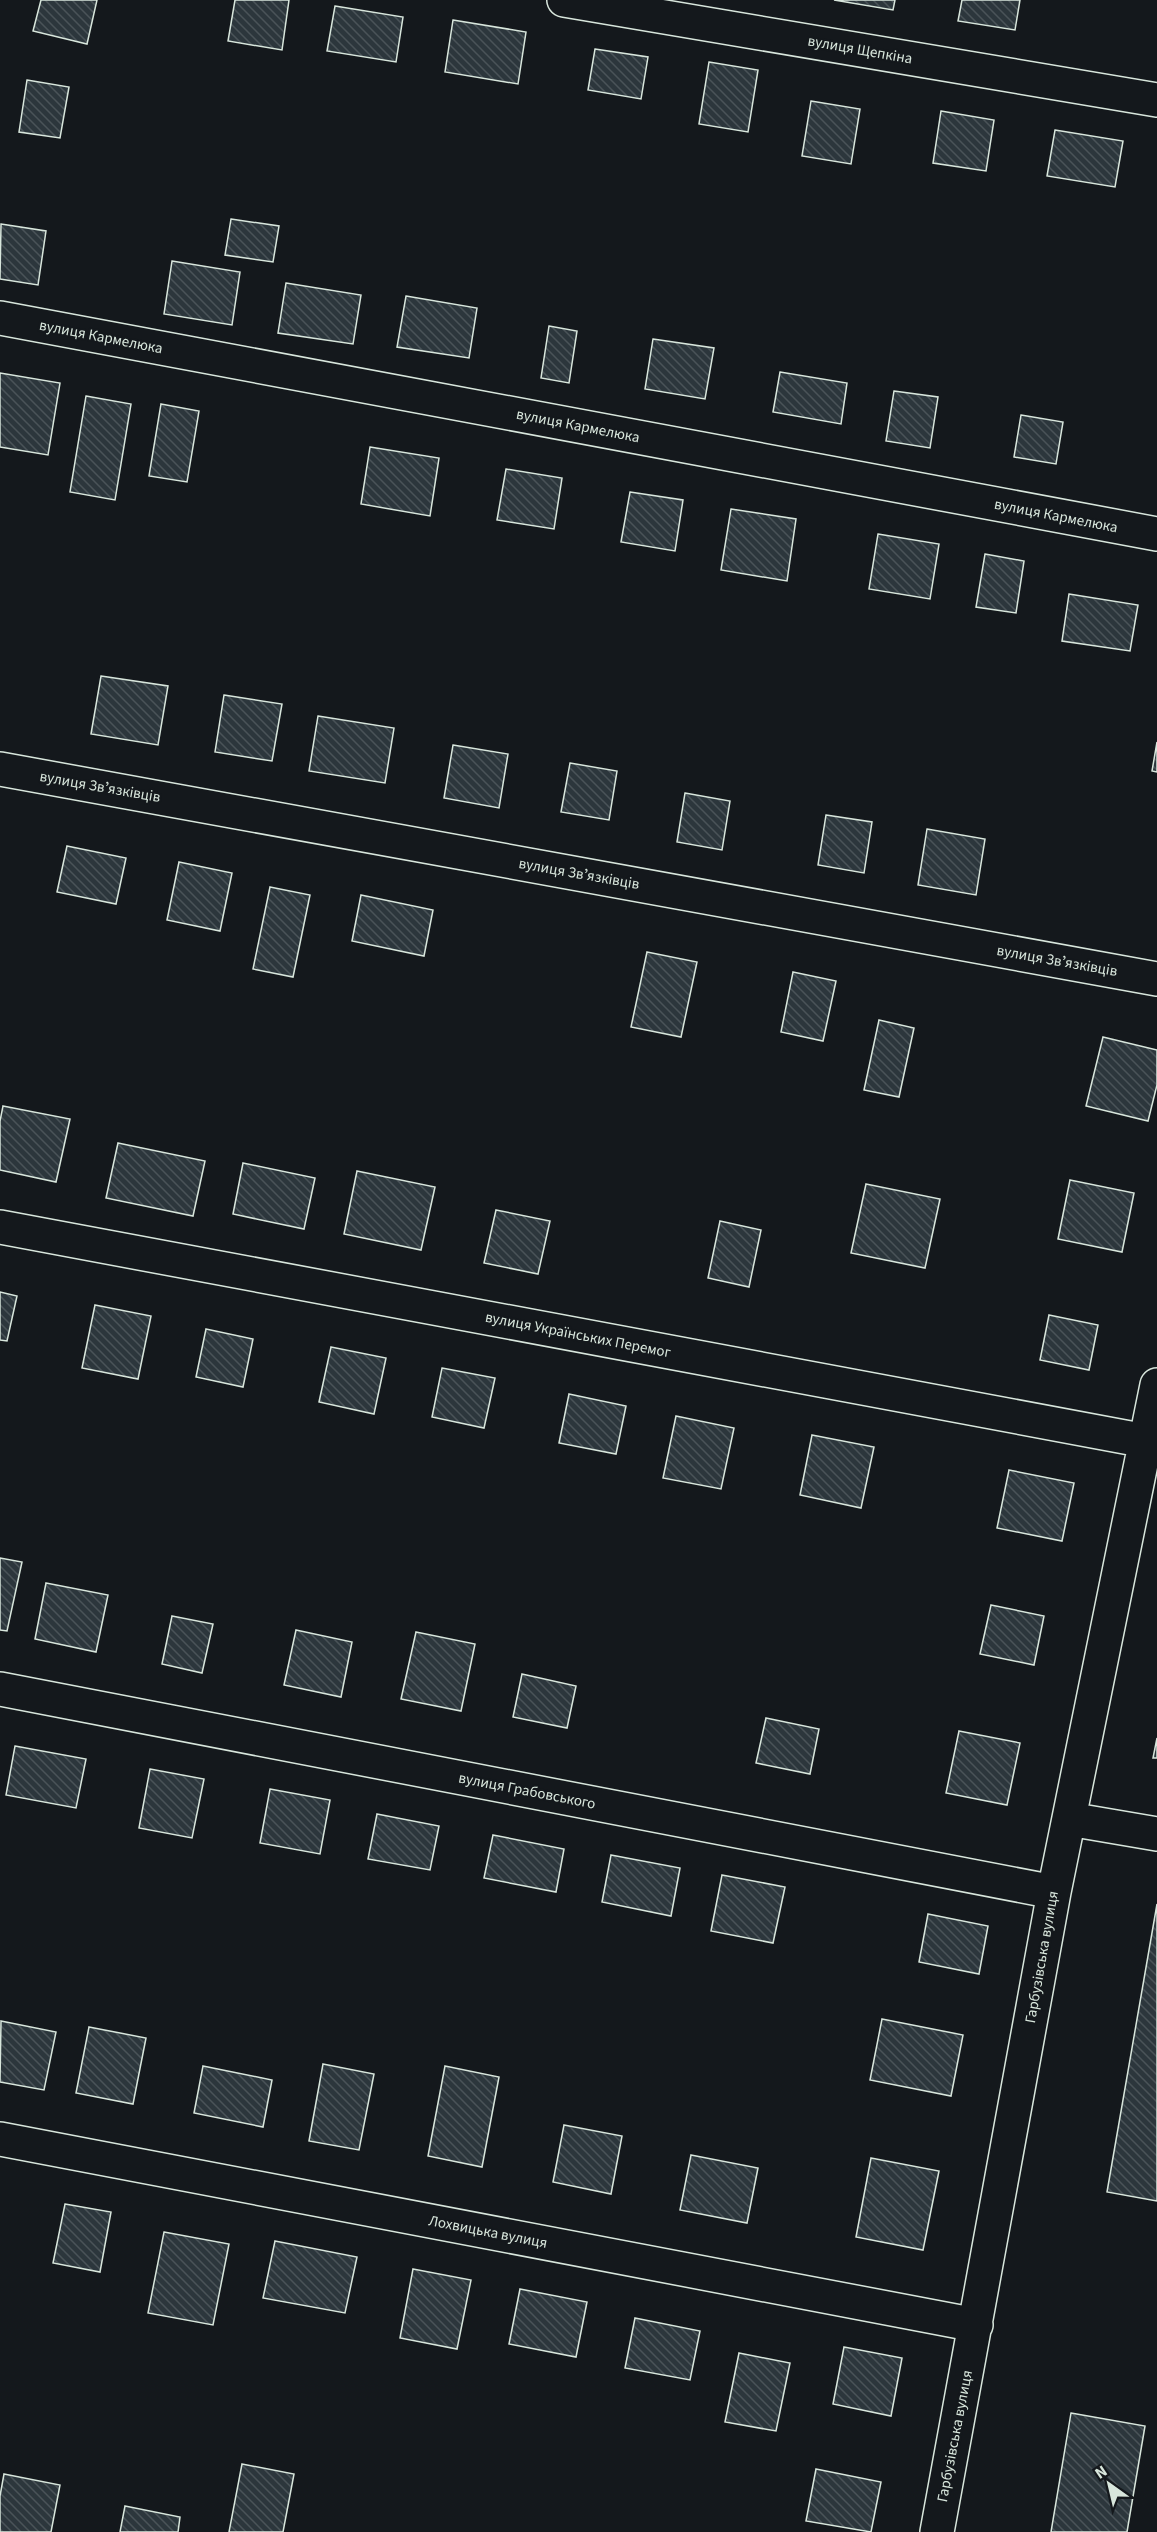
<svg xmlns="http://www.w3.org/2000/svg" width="1157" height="2532" font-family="'Source Sans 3',sans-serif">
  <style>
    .building { fill: url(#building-back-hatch); stroke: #d8e6dc; stroke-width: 1.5 }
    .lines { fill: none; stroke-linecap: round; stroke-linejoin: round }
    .minor-casing { stroke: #d8e6dc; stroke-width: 36 }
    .minor { stroke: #14181c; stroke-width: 33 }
    .labels { text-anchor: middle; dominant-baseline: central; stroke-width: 4.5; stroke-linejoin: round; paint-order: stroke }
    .street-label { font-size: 15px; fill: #d8e6dc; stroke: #14181c }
  </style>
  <defs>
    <pattern id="building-back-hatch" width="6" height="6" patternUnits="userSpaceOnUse" patternTransform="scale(1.5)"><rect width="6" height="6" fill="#2c363c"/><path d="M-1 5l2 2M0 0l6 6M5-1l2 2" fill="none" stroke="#4a5358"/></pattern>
  </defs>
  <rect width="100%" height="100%" fill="#14181c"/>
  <path class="building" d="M 41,0 L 97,0 L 87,44 L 33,31 Z
    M 235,0 L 289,0 L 282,50 L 228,41 Z
    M 834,0 L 895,0 L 893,10 Z
    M 962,0 L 1020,0 L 1015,30 L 958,21 Z
    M 335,6 L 403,17 L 396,62 L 327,51 Z
    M 453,20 L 526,32 L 518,84 L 445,72 Z
    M 595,49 L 648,57 L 641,99 L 588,90 Z
    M 709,62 L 758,70 L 748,132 L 699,124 Z
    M 27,80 L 69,87 L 60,138 L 19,132 Z
    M 811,101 L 860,109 L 851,164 L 802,156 Z
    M 941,111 L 994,120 L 986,171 L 933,163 Z
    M 1055,130 L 1123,141 L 1115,187 L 1047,176 Z
    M 231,219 L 279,226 L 273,262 L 225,255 Z
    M 1,224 L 46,231 L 38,285 L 0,279 Z
    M 172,261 L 240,272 L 232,325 L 164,314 Z
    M 286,283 L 361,295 L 353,344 L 278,333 Z
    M 406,296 L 477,308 L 469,358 L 397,347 Z
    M 549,326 L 577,331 L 569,383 L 541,378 Z
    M 653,339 L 714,348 L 705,399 L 645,389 Z
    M 780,372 L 847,383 L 841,424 L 773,412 Z
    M 0,373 L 60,383 L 48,455 L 0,447 Z
    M 894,391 L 938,397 L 930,448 L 886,441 Z
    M 86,396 L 131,404 L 115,500 L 70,492 Z
    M 161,404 L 199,411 L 187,482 L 149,476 Z
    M 1021,415 L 1063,422 L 1056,464 L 1014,457 Z
    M 370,447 L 439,458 L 430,516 L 361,504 Z
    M 506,469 L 562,478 L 554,529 L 497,520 Z
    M 630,492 L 683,500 L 675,551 L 621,542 Z
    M 731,509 L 796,519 L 787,581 L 721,570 Z
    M 878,534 L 939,544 L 930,599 L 869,589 Z
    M 985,554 L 1024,561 L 1016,613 L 976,607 Z
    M 1069,594 L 1138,605 L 1130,651 L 1062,641 Z
    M 101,676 L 168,686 L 158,745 L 91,734 Z
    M 224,695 L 282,704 L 272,761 L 215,752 Z
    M 318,716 L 394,728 L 385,783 L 309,771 Z
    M 1157,742 L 1157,772 L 1152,771 Z
    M 453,745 L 508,754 L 499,808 L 444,798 Z
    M 570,763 L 617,771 L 609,820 L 561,812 Z
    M 685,793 L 730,801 L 722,850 L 677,842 Z
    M 826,815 L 872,822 L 864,873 L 818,865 Z
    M 927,829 L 985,839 L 976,895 L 918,885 Z
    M 67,846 L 126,858 L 116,904 L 57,892 Z
    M 179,862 L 232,873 L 220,931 L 167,920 Z
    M 270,887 L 310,895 L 293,977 L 253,969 Z
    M 361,895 L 433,910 L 424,956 L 352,941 Z
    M 647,952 L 697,962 L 681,1037 L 631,1027 Z
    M 793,972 L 836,981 L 823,1041 L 781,1032 Z
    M 879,1020 L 914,1028 L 899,1097 L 864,1090 Z
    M 1103,1037 L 1157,1050 L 1157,1085 L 1148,1121 L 1086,1106 Z
    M 3,1106 L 70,1119 L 56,1182 L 0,1170 L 0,1121 Z
    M 118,1143 L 205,1161 L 193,1216 L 106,1198 Z
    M 243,1163 L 315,1178 L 304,1229 L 233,1214 Z
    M 357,1171 L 435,1187 L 421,1250 L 344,1234 Z
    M 1070,1180 L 1134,1193 L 1122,1252 L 1058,1239 Z
    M 866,1184 L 940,1199 L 925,1268 L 851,1253 Z
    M 496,1210 L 550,1221 L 538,1274 L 484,1263 Z
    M 720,1221 L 761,1230 L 749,1287 L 708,1278 Z
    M 0,1292 L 17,1296 L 7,1341 L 0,1340 Z
    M 95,1305 L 151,1316 L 138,1379 L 82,1368 Z
    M 1049,1315 L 1098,1325 L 1089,1370 L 1040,1360 Z
    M 206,1329 L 253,1339 L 243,1387 L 196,1377 Z
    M 331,1347 L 386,1358 L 374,1414 L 319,1402 Z
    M 442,1368 L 495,1378 L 484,1428 L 432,1417 Z
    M 569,1394 L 626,1406 L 616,1454 L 559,1443 Z
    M 676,1416 L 734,1428 L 721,1489 L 663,1478 Z
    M 812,1435 L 874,1447 L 861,1508 L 800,1495 Z
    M 1009,1470 L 1074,1483 L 1062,1541 L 997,1528 Z
    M 0,1558 L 22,1562 L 7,1631 L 0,1630 Z
    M 46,1583 L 108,1595 L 96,1652 L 35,1639 Z
    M 991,1605 L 1044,1616 L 1034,1665 L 980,1654 Z
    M 172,1616 L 213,1624 L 202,1673 L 162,1664 Z
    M 296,1630 L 352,1642 L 341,1697 L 284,1685 Z
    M 416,1632 L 475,1644 L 461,1711 L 401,1699 Z
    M 522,1674 L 576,1686 L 567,1728 L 513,1717 Z
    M 766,1718 L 819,1729 L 810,1774 L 756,1763 Z
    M 959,1731 L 1020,1743 L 1007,1805 L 946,1793 Z
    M 1157,1738 L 1157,1758 L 1153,1758 Z
    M 15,1746 L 86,1759 L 76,1808 L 6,1795 Z
    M 150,1769 L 204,1779 L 192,1838 L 139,1828 Z
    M 270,1789 L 330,1800 L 320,1854 L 260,1843 Z
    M 377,1814 L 439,1826 L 430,1870 L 368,1859 Z
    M 493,1835 L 564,1849 L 556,1892 L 484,1878 Z
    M 611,1855 L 680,1868 L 671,1916 L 602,1902 Z
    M 722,1875 L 785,1887 L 773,1943 L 711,1931 Z
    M 1157,1904 L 1157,2201 L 1107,2192 Z
    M 928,1914 L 988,1926 L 979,1974 L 919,1962 Z
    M 882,2019 L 963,2035 L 951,2096 L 870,2080 Z
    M 1,2021 L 56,2032 L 44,2090 L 0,2082 Z
    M 89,2027 L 146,2038 L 133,2104 L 76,2093 Z
    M 323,2064 L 374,2074 L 359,2150 L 309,2141 Z
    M 203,2066 L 272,2080 L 263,2127 L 194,2113 Z
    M 445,2066 L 499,2077 L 482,2167 L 428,2156 Z
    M 564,2125 L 622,2136 L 611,2194 L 553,2182 Z
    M 691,2155 L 758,2168 L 747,2223 L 680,2210 Z
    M 871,2158 L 939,2171 L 923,2250 L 856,2237 Z
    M 65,2204 L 111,2212 L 100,2272 L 53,2263 Z
    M 164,2232 L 229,2244 L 213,2325 L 148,2313 Z
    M 275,2241 L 357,2257 L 345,2313 L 263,2298 Z
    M 413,2269 L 471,2280 L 457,2349 L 400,2338 Z
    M 520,2289 L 587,2302 L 576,2357 L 509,2344 Z
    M 635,2318 L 700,2331 L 690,2380 L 625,2368 Z
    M 844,2347 L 902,2358 L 891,2416 L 833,2404 Z
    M 739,2353 L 790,2363 L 776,2431 L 725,2422 Z
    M 1071,2413 L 1145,2426 L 1127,2532 L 1051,2532 Z
    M 242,2464 L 294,2474 L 283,2532 L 229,2532 Z
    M 816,2469 L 881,2482 L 871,2532 L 806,2521 Z
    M 4,2474 L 60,2485 L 51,2532 L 0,2532 L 0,2496 Z
    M 125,2506 L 180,2517 L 178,2532 L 120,2532 Z"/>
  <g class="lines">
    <defs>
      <path id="minor" d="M 564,0 L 1157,100
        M 0,318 L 1157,534
        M 0,769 L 1157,979
        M 0,1227 L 1157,1443
        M 0,1689 L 1054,1892
        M 1069,1819 L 1157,1834
        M 0,2139 L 976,2325
        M 937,2532 L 1054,1892 L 1157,1385"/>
    </defs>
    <use href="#minor" class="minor-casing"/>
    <use href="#minor" class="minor"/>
  </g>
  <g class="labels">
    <g class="street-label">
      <text transform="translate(860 50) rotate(10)">вулиця Щепкіна</text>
      <text transform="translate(101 337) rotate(11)">вулиця Кармелюка</text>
      <text transform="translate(578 426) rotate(11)">вулиця Кармелюка</text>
      <text transform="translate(1056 516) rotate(11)">вулиця Кармелюка</text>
      <text transform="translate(100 787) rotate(10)">вулиця Звʼязківців</text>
      <text transform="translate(579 874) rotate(10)">вулиця Звʼязківців</text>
      <text transform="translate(1057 961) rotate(10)">вулиця Звʼязківців</text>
      <text transform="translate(578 1335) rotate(11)">вулиця Українських Перемог</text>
      <text transform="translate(527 1791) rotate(11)">вулиця Грабовського</text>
      <text transform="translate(1042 1957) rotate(-80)">Гарбузівська вулиця</text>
      <text transform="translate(488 2232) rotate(11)">Лохвицька вулиця</text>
      <text transform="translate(955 2436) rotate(-79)">Гарбузівська вулиця</text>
    </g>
  </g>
  <g transform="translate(1109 2484) rotate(326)" stroke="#14181c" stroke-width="4.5" paint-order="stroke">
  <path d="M0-4.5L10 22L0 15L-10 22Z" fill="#d8e6dc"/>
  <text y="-9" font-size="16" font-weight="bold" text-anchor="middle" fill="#d8e6dc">N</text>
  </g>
</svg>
